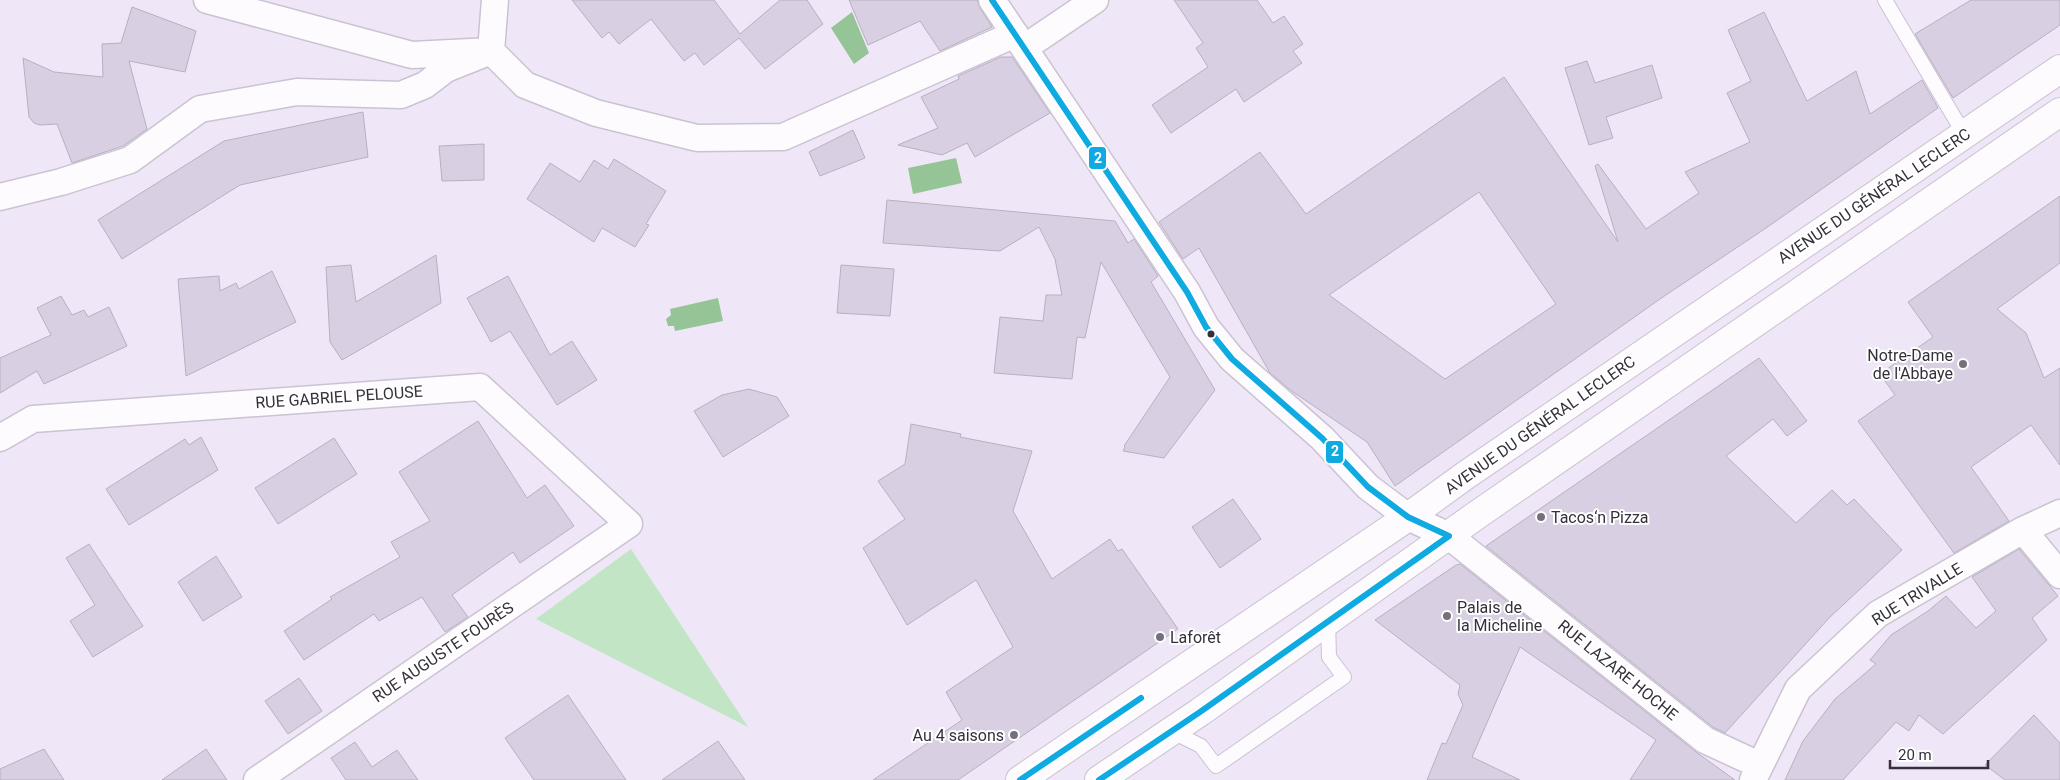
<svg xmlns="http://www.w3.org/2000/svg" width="2060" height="780" font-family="Roboto,sans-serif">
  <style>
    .green { fill: #c2e5c5 }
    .water { fill: #95c596 }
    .building { fill: #d9cfe3; stroke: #b7b1be; fill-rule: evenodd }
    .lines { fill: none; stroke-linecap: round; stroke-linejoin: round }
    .lane-casing { stroke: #cac3d1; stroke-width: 16 }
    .street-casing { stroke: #cac3d1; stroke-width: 29 }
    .secondary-casing { stroke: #cac3d1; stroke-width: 30 }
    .lane { stroke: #fdfbfe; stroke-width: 14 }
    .street { stroke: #fdfbfe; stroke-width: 26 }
    .secondary { stroke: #fdfbfe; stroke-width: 28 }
    .bus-1-casing { stroke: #fff; stroke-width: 10 }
    .bus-1 { stroke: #10aae2; stroke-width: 6 }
    .bus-dot { fill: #35303b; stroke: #fff; stroke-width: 2 }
    .poi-dot { fill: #76707d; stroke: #fff; stroke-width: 2 }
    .labels { text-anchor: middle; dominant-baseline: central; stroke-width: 4; stroke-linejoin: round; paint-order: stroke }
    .street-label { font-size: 16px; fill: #35303b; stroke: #fff }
    .poi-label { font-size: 16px; fill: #35303b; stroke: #fff; text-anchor: start }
    .line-badge { stroke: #fff; stroke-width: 2 }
    .badge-label { font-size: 14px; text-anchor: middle; font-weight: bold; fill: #fff }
  </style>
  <rect width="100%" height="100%" fill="#efe7f8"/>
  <path class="green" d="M 631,549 L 748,727 L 536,619 Z"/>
  <path class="water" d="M 852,12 L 869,53 L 854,64 L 831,28 Z
    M 956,158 L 962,183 L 913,194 L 908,168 Z
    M 718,298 L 723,321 L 675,331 L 674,326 L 668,326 L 666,319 L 671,315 L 670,309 Z"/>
  <path class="building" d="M 572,0 L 714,0 L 740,34 L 780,0 L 807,0 L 823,24 L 765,69 L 739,38 L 704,65 L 695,53 L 684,61 L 651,19 L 619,44 L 609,32 L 602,38 Z
    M 849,0 L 977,0 L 980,8 L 992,27 L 940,51 L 920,21 L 868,45 Z
    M 1174,0 L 1257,0 L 1273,23 L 1284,16 L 1303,44 L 1293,51 L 1302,63 L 1244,102 L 1236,89 L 1171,133 L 1152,105 L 1208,67 L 1196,48 L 1203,43 Z
    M 1971,0 L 2060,0 L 2060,25 L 1953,98 L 1915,34 Z
    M 132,7 L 196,31 L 185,72 L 129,61 L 147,129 L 123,146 L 72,163 L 57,124 L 40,125 L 34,123 L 29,117 L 23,58 L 54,72 L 103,77 L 102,44 L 121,43 Z
    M 1764,12 L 1807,101 L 1856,71 L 1870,114 L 1922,80 L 1938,108 L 1766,228 L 1660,299 L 1395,486 L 1367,442 L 1293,392 L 1270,373 L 1199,248 L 1183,259 L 1159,222 L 1260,152 L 1306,214 L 1504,77 L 1618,242 L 1595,166 L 1598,164 L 1646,229 L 1699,193 L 1685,172 L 1750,142 L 1727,93 L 1751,81 L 1728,30 ZM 1479,192 L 1556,304 L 1445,379 L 1329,295 Z
    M 1001,57 L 1012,57 L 1050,113 L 975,157 L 967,143 L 942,155 L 898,145 L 938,128 L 921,97 L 959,79 L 958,76 Z
    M 1587,61 L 1595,83 L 1652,65 L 1662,98 L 1606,117 L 1613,138 L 1589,145 L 1565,68 Z
    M 363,112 L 368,157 L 240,185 L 122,259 L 98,220 L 224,141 Z
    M 853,130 L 865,158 L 820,176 L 809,152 Z
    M 484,144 L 484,180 L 442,181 L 439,146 Z
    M 614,159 L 666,191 L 646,224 L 649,225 L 635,247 L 602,228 L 594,242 L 527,199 L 550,163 L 580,182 L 594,160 L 608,169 Z
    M 2060,196 L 2060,263 L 1997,309 L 2026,333 L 2044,378 L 2060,368 L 2060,465 L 2031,425 L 1971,467 L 2009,521 L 1954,553 L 1858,421 L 1895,395 L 1880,374 L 1933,337 L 1908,302 Z
    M 887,200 L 1115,221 L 1128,243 L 1134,239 L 1158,276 L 1151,282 L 1215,390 L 1164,458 L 1123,451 L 1125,447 L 1124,446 L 1170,377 L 1101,262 L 1085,338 L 1077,337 L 1072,379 L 994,373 L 1000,317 L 1043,321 L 1046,295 L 1062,295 L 1055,259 L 1039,227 L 1000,251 L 883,243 Z
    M 436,255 L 441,303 L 342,360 L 330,342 L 326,267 L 351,265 L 356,302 Z
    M 841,265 L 894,269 L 890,316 L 837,313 Z
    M 272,271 L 296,322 L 186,376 L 178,279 L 219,276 L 220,291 L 236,283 L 239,289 Z
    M 508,276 L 550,355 L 572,341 L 597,380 L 557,405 L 510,331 L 491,342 L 467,298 Z
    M 61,296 L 72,315 L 84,310 L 88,317 L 109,307 L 127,346 L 44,384 L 37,371 L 0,393 L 0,358 L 51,335 L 37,308 Z
    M 1759,358 L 1807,421 L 1787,436 L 1773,419 L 1726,456 L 1796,523 L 1832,490 L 1847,505 L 1854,499 L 1902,550 L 1829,618 L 1725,733 L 1713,727 L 1486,546 Z
    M 749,389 L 777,397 L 789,416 L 723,457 L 694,411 L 722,395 Z
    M 478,421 L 527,498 L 545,485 L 574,526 L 520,563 L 513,552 L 452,595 L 468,617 L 445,632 L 422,597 L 379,621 L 374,614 L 304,660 L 284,631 L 332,599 L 330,597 L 400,557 L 391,542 L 430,521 L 399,472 Z
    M 911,424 L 961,434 L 960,437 L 1032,451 L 1013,511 L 1052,579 L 1110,539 L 1118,551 L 1122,549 L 1178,629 L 958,780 L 873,780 L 962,720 L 946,692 L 1013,647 L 976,580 L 907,625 L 863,548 L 905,519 L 878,481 L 905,464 Z
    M 201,437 L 218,470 L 129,525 L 106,489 L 185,439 L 189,445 Z
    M 334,438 L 357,474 L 278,524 L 255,488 Z
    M 1233,499 L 1261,539 L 1220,568 L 1192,527 Z
    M 89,544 L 143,626 L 93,657 L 70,621 L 95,605 L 66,558 Z
    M 2019,549 L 2058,596 L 2032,618 L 2047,640 L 1943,734 L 1919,715 L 1909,731 L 1896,722 L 1843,780 L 1785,780 L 1803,741 L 1835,699 L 1876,664 L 1870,660 L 1891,635 L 1928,611 L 1946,596 L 1976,628 L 1996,611 L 1972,577 Z
    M 216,556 L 242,597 L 203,621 L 178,582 Z
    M 1460,564 L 1696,752 L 1735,780 L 1630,780 L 1656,740 L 1520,647 L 1472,757 L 1520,780 L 1427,780 L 1442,743 L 1446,744 L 1463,705 L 1458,694 L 1460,685 L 1375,620 L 1456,565 Z
    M 299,678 L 322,711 L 288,734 L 265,701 Z
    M 568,695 L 626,780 L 534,780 L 505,738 Z
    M 2034,715 L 2060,743 L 2060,780 L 2005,780 L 1985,765 Z
    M 718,741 L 745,780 L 662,780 Z
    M 355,742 L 372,767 L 397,750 L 418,780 L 346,780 L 331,758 Z
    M 44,749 L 64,780 L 0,780 L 0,769 Z
    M 206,749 L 227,780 L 162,780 Z"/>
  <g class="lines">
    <defs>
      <path id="lane" d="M 1885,0 L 1964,134
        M 1171,731 L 1201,746 L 1216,766 L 1344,677 L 1329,657 L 1328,621"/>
      <path id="street" d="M 207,0 L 412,55 L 491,51 L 525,85 L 596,113 L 697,138 L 783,137 L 1015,34
        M 992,0 L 1187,292 L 1206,327 L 1232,359 L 1322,438 L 1368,487 L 1408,517 L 1449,536 L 1705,740 L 1759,765
        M 1024,48 L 1095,0
        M 0,197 L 61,182 L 130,160 L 200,109 L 297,92 L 401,95 L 425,85 L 446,69 L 491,51 L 495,0
        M 0,438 L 33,419 L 480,387 L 629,524 L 257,780
        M 2023,530 L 2060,575
        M 1753,780 L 1798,689 L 1878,614 L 2023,530 L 2060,513"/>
      <path id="secondary" d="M 1020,780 L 1408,517 L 1466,475 L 2060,69
        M 1099,780 L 1200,712 L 1474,517 L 2060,112"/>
    </defs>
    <use href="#lane" class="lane-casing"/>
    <use href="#street" class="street-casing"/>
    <use href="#secondary" class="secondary-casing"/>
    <use href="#lane" class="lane"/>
    <use href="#street" class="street"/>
    <use href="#secondary" class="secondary"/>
    <defs>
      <path id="bus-1" d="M 992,0 L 1187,292 L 1206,327 L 1232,359 L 1322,438 L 1368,487 L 1408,517 L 1449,536 L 1200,712 L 1099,780
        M 1020,780 L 1141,698"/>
    </defs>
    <use href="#bus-1" class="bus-1-casing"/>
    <use href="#bus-1" class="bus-1"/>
  </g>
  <circle class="bus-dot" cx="1211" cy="334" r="4.5"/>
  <g class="poi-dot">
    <circle cx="1963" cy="364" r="5"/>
    <circle cx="1541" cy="517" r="5"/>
    <circle cx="1447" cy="616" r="5"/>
    <circle cx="1160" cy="637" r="5"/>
    <circle cx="1014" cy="735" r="5"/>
  </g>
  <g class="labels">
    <g class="street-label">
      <text transform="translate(1874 196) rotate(-34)">AVENUE DU GÉNÉRAL LECLERC</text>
      <text transform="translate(339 397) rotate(-4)">RUE GABRIEL PELOUSE</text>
      <text transform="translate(1540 425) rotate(-35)">AVENUE DU GÉNÉRAL LECLERC</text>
      <text transform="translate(1917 594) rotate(-32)">RUE TRIVALLE</text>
      <text transform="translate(443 652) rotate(-34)">RUE AUGUSTE FOURÈS</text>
      <text transform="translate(1618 670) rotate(39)">RUE LAZARE HOCHE</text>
    </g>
    <g class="poi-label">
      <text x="1953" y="355" text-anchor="end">Notre-Dame<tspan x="1953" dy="18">de l'Abbaye</tspan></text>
      <text x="1551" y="517">Tacos‘n Pizza</text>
      <text x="1457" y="607">Palais de<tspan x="1457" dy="18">la Micheline</tspan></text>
      <text x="1170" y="637">Laforêt</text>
      <text x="1004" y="735" text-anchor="end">Au 4 saisons</text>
    </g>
  </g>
  <g class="line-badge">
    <rect x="1088" y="146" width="19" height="24" rx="5" fill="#10aae2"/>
    <rect x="1325" y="440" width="19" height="24" rx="5" fill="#10aae2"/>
  </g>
  <g class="badge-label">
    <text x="1098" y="163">2</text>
    <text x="1335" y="456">2</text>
  </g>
  <path d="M1890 760v8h98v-8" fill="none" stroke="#35303b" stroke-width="2.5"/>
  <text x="1898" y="760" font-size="15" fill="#35303b" stroke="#ffffff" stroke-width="4" paint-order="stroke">20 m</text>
</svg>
